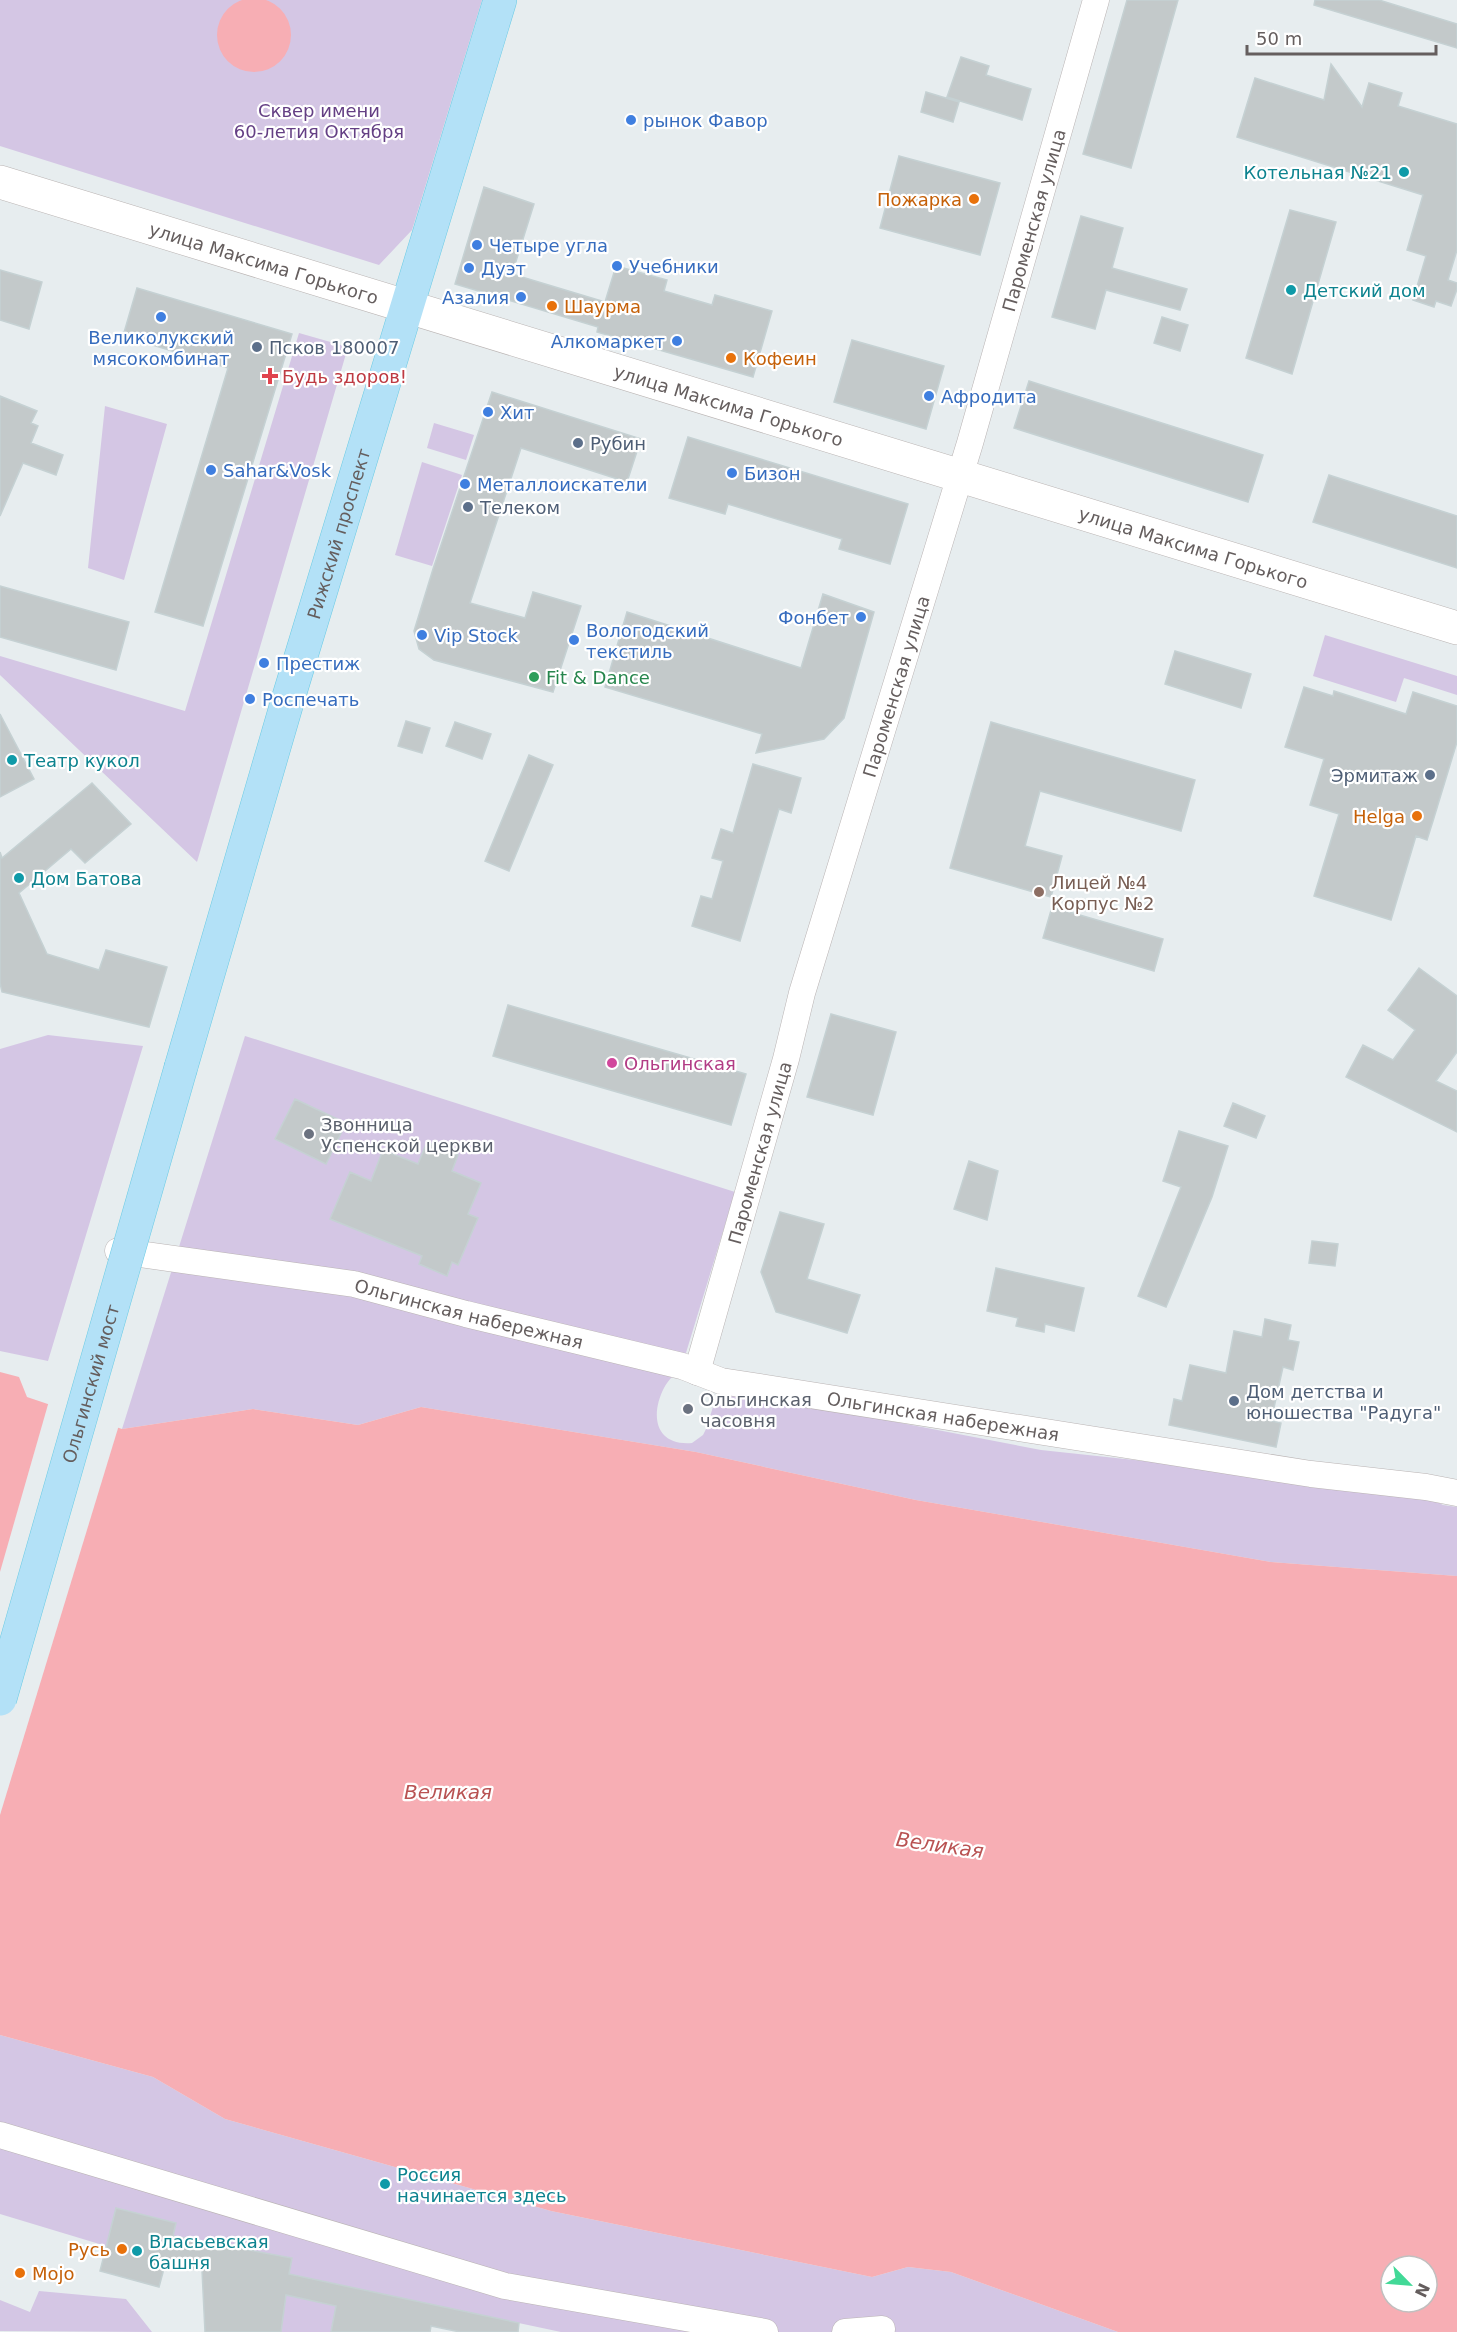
<svg xmlns="http://www.w3.org/2000/svg" width="1457" height="2332" font-family="'DejaVu Sans',sans-serif">
  <style>
    .green { fill: #d4c6e4 }
    .water { fill: #f7aeb4; fill-rule: evenodd }
    .pier { fill: #e7edef }
    .building { fill: #c3c9ca; stroke: #c5d1d3; stroke-width: 1.5 }
    .lines { fill: none; stroke-linecap: round; stroke-linejoin: round }
    .street-casing { stroke: #bab4b4; stroke-width: 27 }
    .secondary-casing { stroke: #bab4b3; stroke-width: 34 }
    .primary-casing { stroke: #6acbe4; stroke-width: 34 }
    .street { stroke: #fff; stroke-width: 26 }
    .secondary { stroke: #fff; stroke-width: 33 }
    .primary { stroke: #b3e1f7; stroke-width: 33 }
    .primary-bridge-casing { stroke: #6acbe4; stroke-width: 34; stroke-linecap: butt }
    .primary-bridge { stroke: #b3e1f7; stroke-width: 33 }
    .shop-dot { fill: #3f7fe0; stroke: #fff; stroke-width: 2 }
    .culture-dot { fill: #0f9aa8; stroke: #fff; stroke-width: 2 }
    .food-dot { fill: #e8710a; stroke: #fff; stroke-width: 2 }
    .service-dot { fill: #5c6f8a; stroke: #fff; stroke-width: 2 }
    .health-dot { fill: #e0444e; stroke: #fff; stroke-width: 2 }
    .leisure-dot { fill: #2e9e5b; stroke: #fff; stroke-width: 2 }
    .education-dot { fill: #8d6e63; stroke: #fff; stroke-width: 2 }
    .hotel-dot { fill: #d1479c; stroke: #fff; stroke-width: 2 }
    .worship-dot { fill: #6b7280; stroke: #fff; stroke-width: 2 }
    .labels { text-anchor: middle; dominant-baseline: central; stroke-width: 4.5; stroke-linejoin: round; paint-order: stroke }
    .park-label { font-size: 18px; fill: #643f84; stroke: #fff }
    .shop-label { font-size: 18px; fill: #366cbe; stroke: #fff; text-anchor: start }
    .culture-label { font-size: 18px; fill: #0d838f; stroke: #fff; text-anchor: start }
    .food-label { font-size: 18px; fill: #c56008; stroke: #fff; text-anchor: end }
    .street-label { font-size: 18px; fill: #655e5e; stroke: #fff }
    .service-label { font-size: 18px; fill: #4e5e75; stroke: #fff; text-anchor: start }
    .health-label { font-size: 18px; fill: #be3a42; stroke: #fff; text-anchor: start }
    .leisure-label { font-size: 18px; fill: #27864d; stroke: #fff; text-anchor: start }
    .education-label { font-size: 18px; fill: #785e54; stroke: #fff; text-anchor: start }
    .hotel-label { font-size: 18px; fill: #b23c85; stroke: #fff; text-anchor: start }
    .worship-label { font-size: 18px; fill: #5b616d; stroke: #fff; text-anchor: start }
    .water-label { font-size: 20px; font-style: italic; fill: #b95353; stroke: #fff }
  </style>
  <rect width="100%" height="100%" fill="#e7edef"/>
  <path class="green" d="M 0,0 L 482,0 L 412,230 L 379,265 L 0,146 Z
    M 299,333 L 348,347 L 197,862 L 0,675 L 0,656 L 185,711 Z
    M 105,406 L 167,424 L 124,580 L 88,568 Z
    M 434,423 L 474,435 L 466,460 L 427,448 Z
    M 422,462 L 462,475 L 432,566 L 395,555 Z
    M 1325,635 L 1457,676 L 1457,695 L 1404,678 L 1396,702 L 1313,676 Z
    M 48,1035 L 143,1046 L 48,1361 L 0,1351 L 0,1049 Z
    M 245,1036 L 735,1192 L 682,1366 C 677,1372 668,1380 664,1388 C 650,1415 655,1446 692,1443 L 703,1435 L 706,1429 L 719,1388 L 1041,1450 L 1311,1479 L 1424,1495 L 1443,1505 L 1457,1507 L 1457,1576 L 1271,1562 L 916,1500 L 696,1452 L 421,1407 L 358,1425 L 253,1409 L 122,1429 Z
    M 0,2035 L 153,2077 L 225,2119 L 551,2211 L 872,2277 L 908,2267 L 951,2272 L 1118,2332 L 561,2332 L 289,2274 L 291,2258 L 173,2236 L 176,2223 L 117,2208 L 106,2246 L 0,2214 Z
    M 39,2291 L 126,2299 L 152,2332 L 0,2331 L 0,2300 L 30,2312 Z
    M 286,2295 L 336,2306 L 341,2332 L 281,2332 Z"/>
  <path class="water" d="M217 35a37 37 0 1 1 74 0a37 37 0 1 1-74 0Z
    M 0,1372 L 19,1377 L 27,1397 L 122,1429 L 253,1409 L 358,1425 L 421,1407 L 696,1452 L 916,1500 L 1271,1562 L 1457,1576 L 1457,2332 L 1118,2332 L 951,2272 L 908,2267 L 872,2277 L 551,2211 L 225,2119 L 153,2077 L 0,2035 ZM 1391,2266 L 1427,2266 L 1427,2302 L 1391,2302 Z"/>
  <path class="pier" d="M 49,1401 L 119,1425 L 0,1815 L 0,1572 Z"/>
  <path class="building" d="M 1127,0 L 1178,0 L 1131,168 L 1083,154 Z
    M 1315,0 L 1379,0 L 1457,24 L 1457,48 L 1314,5 Z
    M 961,57 L 989,66 L 986,75 L 1031,89 L 1022,120 L 947,97 Z
    M 1331,64 L 1362,107 L 1369,83 L 1402,93 L 1398,106 L 1457,124 L 1457,250 L 1448,280 L 1457,283 L 1457,289 L 1451,306 L 1436,301 L 1434,307 L 1413,300 L 1426,256 L 1407,250 L 1423,195 L 1237,137 L 1255,78 L 1324,100 Z
    M 926,92 L 959,102 L 953,122 L 921,112 Z
    M 899,156 L 1000,183 L 980,255 L 880,228 Z
    M 484,187 L 534,204 L 512,274 L 605,302 L 616,266 L 667,280 L 664,291 L 712,305 L 715,295 L 772,311 L 753,377 L 597,332 L 598,327 L 455,284 Z
    M 1290,210 L 1336,222 L 1292,374 L 1246,358 Z
    M 1081,216 L 1123,228 L 1112,268 L 1187,289 L 1180,310 L 1106,290 L 1095,329 L 1052,317 Z
    M 0,270 L 42,282 L 29,329 L 0,320 Z
    M 137,288 L 292,334 L 203,626 L 155,612 L 228,368 L 123,336 Z
    M 1162,317 L 1188,325 L 1180,351 L 1154,343 Z
    M 852,340 L 944,366 L 926,429 L 834,402 Z
    M 1029,381 L 1263,455 L 1248,502 L 1014,428 Z
    M 492,392 L 641,439 L 627,482 L 521,448 L 470,603 L 525,618 L 533,592 L 581,606 L 553,692 L 434,660 L 419,649 L 414,631 L 433,569 Z
    M 0,396 L 37,411 L 31,423 L 38,426 L 31,443 L 63,455 L 56,475 L 23,463 L 0,516 Z
    M 688,437 L 908,504 L 890,564 L 839,549 L 842,539 L 728,504 L 725,514 L 669,498 Z
    M 1329,475 L 1457,516 L 1457,568 L 1313,522 Z
    M 0,586 L 129,622 L 116,670 L 0,637 Z
    M 823,594 L 874,612 L 844,718 L 824,739 L 756,753 L 762,734 L 605,687 L 627,612 L 801,668 Z
    M 1175,651 L 1251,674 L 1241,708 L 1165,684 Z
    M 1304,687 L 1333,696 L 1334,691 L 1406,714 L 1413,692 L 1457,706 L 1457,742 L 1433,821 L 1427,840 L 1416,836 L 1391,920 L 1314,896 L 1339,814 L 1310,805 L 1324,759 L 1285,747 Z
    M 0,714 L 34,779 L 0,797 Z
    M 406,721 L 430,728 L 422,753 L 398,746 Z
    M 455,722 L 491,734 L 482,759 L 446,746 Z
    M 991,722 L 1195,780 L 1181,831 L 1040,791 L 1025,846 L 1062,856 L 1051,897 L 950,868 Z
    M 529,755 L 553,765 L 509,871 L 485,861 Z
    M 753,764 L 801,778 L 791,813 L 779,809 L 740,941 L 692,926 L 701,896 L 712,899 L 723,861 L 712,858 L 721,829 L 733,833 Z
    M 92,783 L 131,824 L 85,863 L 71,849 L 19,893 L 47,954 L 99,970 L 106,950 L 167,967 L 149,1027 L 2,992 L 0,983 L 0,852 L 2,858 Z
    M 1052,907 L 1163,939 L 1154,971 L 1043,938 Z
    M 1419,968 L 1457,996 L 1457,1052 L 1436,1081 L 1457,1091 L 1457,1132 L 1346,1077 L 1363,1045 L 1393,1060 L 1415,1030 L 1388,1010 Z
    M 508,1005 L 746,1074 L 731,1125 L 493,1056 Z
    M 831,1014 L 896,1032 L 873,1115 L 807,1097 Z
    M 295,1099 L 346,1123 L 326,1164 L 275,1139 Z
    M 1233,1103 L 1265,1116 L 1256,1138 L 1224,1126 Z
    M 1179,1131 L 1228,1146 L 1212,1197 L 1166,1307 L 1138,1296 L 1181,1187 L 1163,1181 Z
    M 427,1142 L 458,1155 L 452,1171 L 481,1183 L 468,1214 L 478,1218 L 458,1265 L 452,1262 L 447,1276 L 419,1264 L 422,1256 L 330,1219 L 350,1172 L 371,1181 L 383,1150 L 418,1164 Z
    M 969,1161 L 998,1171 L 987,1220 L 954,1209 Z
    M 780,1212 L 824,1224 L 807,1279 L 860,1295 L 847,1333 L 776,1312 L 761,1272 Z
    M 1312,1241 L 1338,1244 L 1335,1266 L 1309,1263 Z
    M 996,1268 L 1084,1288 L 1074,1331 L 1045,1324 L 1044,1332 L 1016,1326 L 1018,1318 L 987,1311 Z
    M 1265,1319 L 1291,1325 L 1288,1340 L 1299,1342 L 1293,1370 L 1283,1367 L 1271,1421 L 1281,1423 L 1276,1447 L 1169,1425 L 1174,1399 L 1182,1401 L 1190,1365 L 1226,1373 L 1234,1331 L 1262,1337 Z
    M 116,2208 L 176,2223 L 173,2236 L 292,2258 L 289,2274 L 519,2323 L 518,2332 L 460,2332 L 431,2326 L 430,2332 L 331,2332 L 336,2306 L 286,2295 L 281,2332 L 205,2332 L 202,2270 L 165,2265 L 159,2287 L 100,2271 Z"/>
  <g class="lines">
    <defs>
      <g id="street">
        <path id="s1" d="M 118,1251 L 354,1284 L 466,1314 L 682,1366 L 721,1381 L 1311,1474 L 1426,1487 L 1457,1493"/>
        <path id="s2" d="M 697,1372 L 786,1059 L 802,993 L 970,443 L 1096,0"/>
        <path d="M 0,2135 L 505,2286 L 765,2332"/>
        <path d="M 845,2332 L 882,2329"/>
      </g>
      <g id="secondary">
        <path id="s3" d="M 0,182 L 1457,628"/>
      </g>
      <g id="primary">
        <path id="s4" d="M 181,1067 L 289,696 L 500,0"/>
      </g>
    </defs>
    <use href="#street" class="street-casing"/>
    <use href="#secondary" class="secondary-casing"/>
    <use href="#primary" class="primary-casing"/>
    <use href="#street" class="street"/>
    <use href="#secondary" class="secondary"/>
    <use href="#primary" class="primary"/>
    <defs>
      <g id="primary-bridge">
        <path id="s5" d="M 0,1699 L 181,1067"/>
      </g>
    </defs>
    <use href="#primary-bridge" class="primary-bridge-casing"/>
    <use href="#primary-bridge" class="primary-bridge"/>
  </g>
  <g class="shop-dot">
    <circle cx="631" cy="120" r="6"/>
    <circle cx="477" cy="245" r="6"/>
    <circle cx="617" cy="266" r="6"/>
    <circle cx="469" cy="268" r="6"/>
    <circle cx="521" cy="297" r="6"/>
    <circle cx="161" cy="317" r="6"/>
    <circle cx="677" cy="341" r="6"/>
    <circle cx="929" cy="396" r="6"/>
    <circle cx="488" cy="412" r="6"/>
    <circle cx="211" cy="470" r="6"/>
    <circle cx="732" cy="473" r="6"/>
    <circle cx="465" cy="484" r="6"/>
    <circle cx="861" cy="617" r="6"/>
    <circle cx="422" cy="635" r="6"/>
    <circle cx="574" cy="640" r="6"/>
    <circle cx="264" cy="663" r="6"/>
    <circle cx="250" cy="699" r="6"/>
  </g>
  <g class="culture-dot">
    <circle cx="1404" cy="172" r="6"/>
    <circle cx="1291" cy="290" r="6"/>
    <circle cx="12" cy="760" r="6"/>
    <circle cx="19" cy="878" r="6"/>
    <circle cx="385" cy="2184" r="6"/>
    <circle cx="137" cy="2251" r="6"/>
  </g>
  <g class="food-dot">
    <circle cx="974" cy="199" r="6"/>
    <circle cx="552" cy="306" r="6"/>
    <circle cx="731" cy="358" r="6"/>
    <circle cx="1417" cy="816" r="6"/>
    <circle cx="122" cy="2249" r="6"/>
    <circle cx="20" cy="2273" r="6"/>
  </g>
  <g class="service-dot">
    <circle cx="257" cy="347" r="6"/>
    <circle cx="578" cy="443" r="6"/>
    <circle cx="468" cy="507" r="6"/>
    <circle cx="1430" cy="775" r="6"/>
    <circle cx="1234" cy="1401" r="6"/>
  </g>
  <path class="health-dot" d="M267 367h6v6h6v6h-6v6h-6v-6h-6v-6h6z"/>
  <circle class="leisure-dot" cx="534" cy="677" r="6"/>
  <circle class="education-dot" cx="1039" cy="892" r="6"/>
  <circle class="hotel-dot" cx="612" cy="1063" r="6"/>
  <g class="worship-dot">
    <circle cx="309" cy="1134" r="6"/>
    <circle cx="688" cy="1409" r="6"/>
  </g>
  <g class="labels">
    <g class="park-label">
      <text x="319" y="110">Сквер имени<tspan x="319" dy="21">60-летия Октября</tspan></text>
    </g>
    <g class="shop-label">
      <text x="643" y="120">рынок Фавор</text>
      <text x="489" y="245">Четыре угла</text>
      <text x="629" y="266">Учебники</text>
      <text x="481" y="268">Дуэт</text>
      <text x="509" y="297" text-anchor="end">Азалия</text>
      <text x="161" y="337" text-anchor="middle">Великолукский<tspan x="161" dy="21">мясокомбинат</tspan></text>
      <text x="665" y="341" text-anchor="end">Алкомаркет</text>
      <text x="941" y="396">Афродита</text>
      <text x="500" y="412">Хит</text>
      <text x="223" y="470">Sahar&amp;Vosk</text>
      <text x="744" y="473">Бизон</text>
      <text x="477" y="484">Металлоискатели</text>
      <text x="849" y="617" text-anchor="end">Фонбет</text>
      <text x="586" y="630">Вологодский<tspan x="586" dy="21">текстиль</tspan></text>
      <text x="434" y="635">Vip Stock</text>
      <text x="276" y="663">Престиж</text>
      <text x="262" y="699">Роспечать</text>
    </g>
    <g class="culture-label">
      <text x="1392" y="172" text-anchor="end">Котельная №21</text>
      <text x="1303" y="290">Детский дом</text>
      <text x="24" y="760">Театр кукол</text>
      <text x="31" y="878">Дом Батова</text>
      <text x="397" y="2174">Россия<tspan x="397" dy="21">начинается здесь</tspan></text>
      <text x="149" y="2241">Власьевская<tspan x="149" dy="21">башня</tspan></text>
    </g>
    <g class="food-label">
      <text x="962" y="199">Пожарка</text>
      <text x="564" y="306" text-anchor="start">Шаурма</text>
      <text x="743" y="358" text-anchor="start">Кофеин</text>
      <text x="1405" y="816">Helga</text>
      <text x="110" y="2249">Русь</text>
      <text x="32" y="2273" text-anchor="start">Mojo</text>
    </g>
    <g class="street-label">
      <text stroke="none"><textPath href="#s2" startOffset="1200">Пароменская улица</textPath></text>
      <text stroke="none"><textPath href="#s3" startOffset="276">улица Максима Горького</textPath></text>
      <text stroke="none"><textPath href="#s3" startOffset="762">улица Максима Горького</textPath></text>
      <text stroke="none"><textPath href="#s4" startOffset="556">Рижский проспект</textPath></text>
      <text stroke="none"><textPath href="#s3" startOffset="1248">улица Максима Горького</textPath></text>
      <text stroke="none"><textPath href="#s2" startOffset="714">Пароменская улица</textPath></text>
      <text stroke="none"><textPath href="#s2" startOffset="228">Пароменская улица</textPath></text>
      <text stroke="none"><textPath href="#s1" startOffset="357">Ольгинская набережная</textPath></text>
      <text stroke="none"><textPath href="#s5" startOffset="328">Ольгинский мост</textPath></text>
      <text stroke="none"><textPath href="#s1" startOffset="843">Ольгинская набережная</textPath></text>
    </g>
    <g class="service-label">
      <text x="269" y="347">Псков 180007</text>
      <text x="590" y="443">Рубин</text>
      <text x="480" y="507">Телеком</text>
      <text x="1418" y="775" text-anchor="end">Эрмитаж</text>
      <text x="1246" y="1391">Дом детства и<tspan x="1246" dy="21">юношества "Радуга"</tspan></text>
    </g>
    <g class="health-label">
      <text x="282" y="376">Будь здоров!</text>
    </g>
    <g class="leisure-label">
      <text x="546" y="677">Fit &amp; Dance</text>
    </g>
    <g class="education-label">
      <text x="1051" y="882">Лицей №4<tspan x="1051" dy="21">Корпус №2</tspan></text>
    </g>
    <g class="hotel-label">
      <text x="624" y="1063">Ольгинская</text>
    </g>
    <g class="worship-label">
      <text x="321" y="1124">Звонница<tspan x="321" dy="21">Успенской церкви</tspan></text>
      <text x="700" y="1399">Ольгинская<tspan x="700" dy="21">часовня</tspan></text>
    </g>
    <g class="water-label">
      <text x="448" y="1792">Великая</text>
      <text transform="translate(940 1845) rotate(8)">Великая</text>
    </g>
  </g>
  <g transform="translate(1409 2284) rotate(115)"><circle r="28" fill="#ffffff" stroke="#c1bfbf" stroke-width="1.5"/>
  <path d="M0-4.5L10 22L0 15L-10 22Z" fill="#42d997"/>
  <text y="-9" font-size="16" font-weight="bold" text-anchor="middle" fill="#655e5e">N</text>
  </g>
  <path d="M1247 45v9h189v-9" fill="none" stroke="#655e5e" stroke-width="3"/>
  <text x="1256" y="45" font-size="18" fill="#655e5e" stroke="#ffffff" stroke-width="4.5" paint-order="stroke">50 m</text>
</svg>
